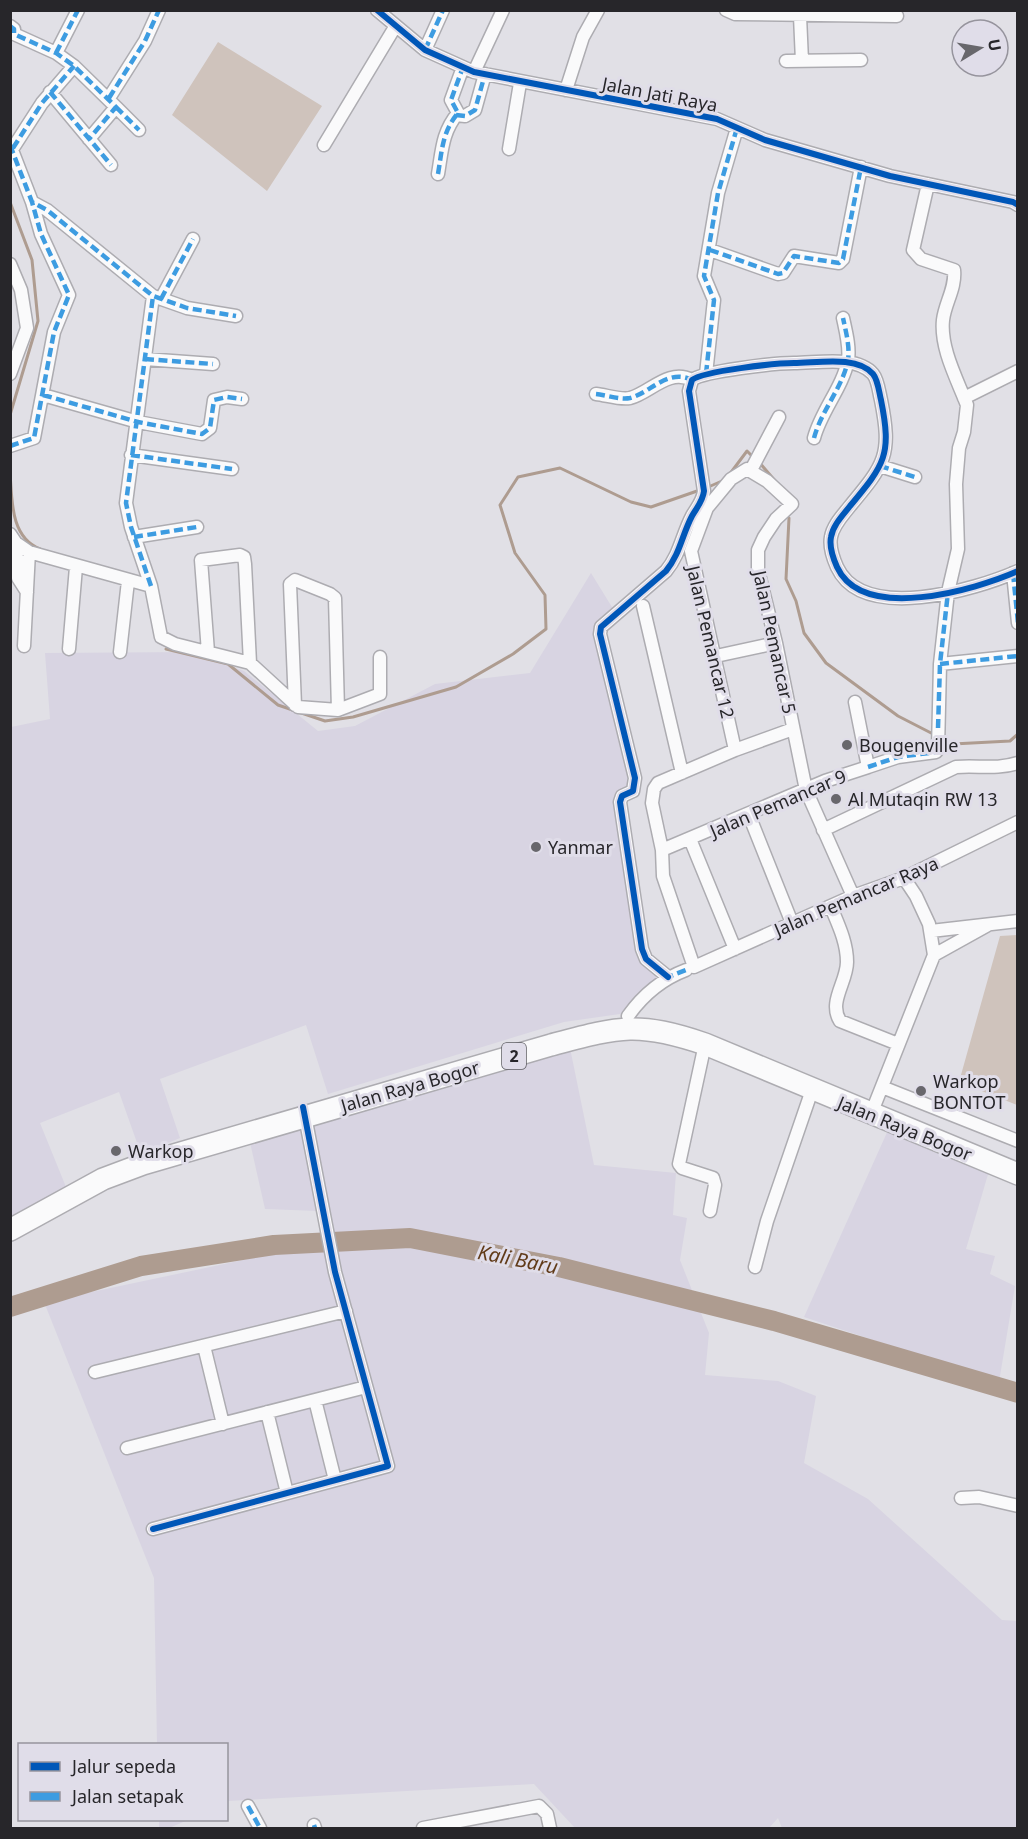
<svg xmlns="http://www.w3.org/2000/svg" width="1028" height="1839" font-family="'Noto Sans',sans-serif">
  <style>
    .built { fill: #d8d4e2 }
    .green { fill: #cfc3bc }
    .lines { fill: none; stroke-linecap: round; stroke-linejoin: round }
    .stream { stroke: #ae9c90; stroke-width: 3 }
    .river { stroke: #ae9c90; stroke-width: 20 }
    .minor-casing { stroke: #adacb1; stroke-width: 15 }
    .trunk-casing { stroke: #adacb1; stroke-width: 24 }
    .minor { stroke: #fafafb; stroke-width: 12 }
    .trunk { stroke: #fafafb; stroke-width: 21 }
    .quiet { stroke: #3d9ce1; stroke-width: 4.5; stroke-dasharray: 9 4.5; stroke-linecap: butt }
    .cycleway-casing { stroke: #e0dde9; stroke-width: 10 }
    .cycleway { stroke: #0057b8; stroke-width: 6 }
    .poi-dot { fill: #68676c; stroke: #e0dde9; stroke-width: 2 }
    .labels { text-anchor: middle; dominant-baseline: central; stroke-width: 6; stroke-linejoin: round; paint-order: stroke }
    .shield { fill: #e0dde9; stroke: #5e5d63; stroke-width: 1.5 }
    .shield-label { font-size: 16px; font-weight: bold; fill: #27262a }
    .street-label { font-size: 18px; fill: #27262a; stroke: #e0dde9 }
    .poi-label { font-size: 18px; fill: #27262a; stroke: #e0dde9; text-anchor: start }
    .water-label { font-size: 20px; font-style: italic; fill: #613b19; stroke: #e0dde9 }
  </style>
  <rect width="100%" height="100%" fill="#e1e0e6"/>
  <path class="built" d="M 591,573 L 615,612 L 602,639 L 641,790 L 621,797 L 640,949 L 661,986 L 627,1013 L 564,1022 L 328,1094 L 306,1025 L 160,1079 L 180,1138 L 141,1154 L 119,1092 L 40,1123 L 66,1187 L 11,1219 L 11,727 L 50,719 L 45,653 L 191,652 L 244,671 L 318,731 L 355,726 L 435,684 L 530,673 Z
    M 570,1048 L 594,1165 L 676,1173 L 673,1215 L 687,1218 L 680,1260 L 709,1333 L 705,1375 L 778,1381 L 816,1396 L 804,1463 L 868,1499 L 1002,1620 L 1017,1621 L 1017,1828 L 782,1828 L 778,1818 L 769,1828 L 575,1828 L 534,1784 L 227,1801 L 226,1744 L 157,1744 L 154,1578 L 44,1302 L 324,1243 L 318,1211 L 265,1209 L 249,1138 Z
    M 889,1128 L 989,1171 L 966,1249 L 995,1256 L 990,1274 L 1015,1286 L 999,1382 L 804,1317 Z
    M 159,1820 L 188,1820 L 169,1828 L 159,1828 Z"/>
  <path class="green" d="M 218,42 L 322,106 L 267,191 L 172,115 Z
    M 1017,935 L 1018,935 L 1017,1105 L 959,1082 L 1000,936 Z"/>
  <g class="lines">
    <path class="stream" d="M 10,202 L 32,260 L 38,321 L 10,415
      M 758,461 L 777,483
      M 10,472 C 12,499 10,537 40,549
      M 729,475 L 747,451 L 753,457
      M 706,488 L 722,481
      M 789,518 L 786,579 L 796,601 L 804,633 L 826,663 L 898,716 L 935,735
      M 166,649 L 228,664 L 278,705 L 325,721 L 353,717 L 456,687 L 513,654 L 546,629 L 545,595 L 515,553 L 500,505 L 518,477 L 560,468 L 631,502 L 651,507 L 700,490
      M 941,738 L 953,744 L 1010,741 L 1018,734"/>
    <path class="river" d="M 10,1307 L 141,1266 L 274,1245 L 410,1238 L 559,1267 L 774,1321 L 1018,1393"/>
    <defs>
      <path id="minor" d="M 377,10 L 425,50 L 474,72 L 717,119 L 765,140 L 890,176 L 1013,202 L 1018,205
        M 726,10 L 735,14 L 897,16
        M 800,16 L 802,61
        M 10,26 L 14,29 L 14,34 L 56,53 L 74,66 L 116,107 L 89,139
        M 425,50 L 443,10
        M 56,53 L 78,10
        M 786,61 L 861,60
        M 474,72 L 503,10
        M 566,90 L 583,37 L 598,10
        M 50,92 L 111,165
        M 109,98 L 145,41 L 159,10
        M 116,107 L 139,130
        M 456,115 L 465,116 L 475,110 L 485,74
        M 10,145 L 32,202 L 47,210 L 153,296 L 187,308 L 236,316
        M 324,145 L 395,27
        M 13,148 L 42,103 L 74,66
        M 509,149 L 520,83
        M 438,174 C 442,151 442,132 458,113 L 451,100 L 463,67
        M 710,250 L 778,274 L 783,273 L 794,256 L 839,263 L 843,259 L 861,167
        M 10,264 L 21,290 L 27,328 L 10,374
        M 161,299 L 193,239
        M 145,359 L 213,364
        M 706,374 L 714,300 L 704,276 L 718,193 L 737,128
        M 596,394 C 606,395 620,400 630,398 C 650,393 668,368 692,380
        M 43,395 L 138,422 L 202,434 L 210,428 L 214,400 L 227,397 L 242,399
        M 964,398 L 1018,371
        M 814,438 C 821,411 843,387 848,360 C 850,347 846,332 843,318
        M 10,446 L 34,438 L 54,332 L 69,295 L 41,234 L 32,202
        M 131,455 L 232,469
        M 880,466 L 915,477
        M 751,470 L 779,417
        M 10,534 L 16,543 L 29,552 L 151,586 L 161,637 L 175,644 L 250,663 L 298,707 L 338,710 L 380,694 L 380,657
        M 134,537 L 197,527
        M 16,543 L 18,578 L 27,592
        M 1013,573 L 1018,623
        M 151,586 L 131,527 L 126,503 L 153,296
        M 643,606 L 682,773
        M 24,646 L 29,552
        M 69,649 L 76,567
        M 120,652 L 128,581
        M 208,652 L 201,560 L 240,555 L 244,557 L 245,564 L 250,663
        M 716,656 L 776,643
        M 940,664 L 1018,656
        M 295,705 L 290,584 L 295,580 L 330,594 L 335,598 L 338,710
        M 793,729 L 735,750 L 658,783 L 654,789 L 652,803 L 662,850 L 663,876 L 694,967 L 853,896 L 904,878 L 1018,822
        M 735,750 L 691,551 L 707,508 L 731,479 L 747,469 L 767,481 L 792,504 L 776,519 L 764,537 L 758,550 L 758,570 L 776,643 L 806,790 L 853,896
        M 868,767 L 898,757 L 936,752 L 938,749 L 940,664 L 948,592 L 958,549 L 956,484 L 959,448 L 964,432 L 967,405 C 957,379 940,348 943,320 C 945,303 956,288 954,270 L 921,259 L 913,250 L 928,184
        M 749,815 L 792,923
        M 823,830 L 956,767 C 978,765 996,770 1018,763
        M 690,839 L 735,949
        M 662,850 L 825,781 L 868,767 L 855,702
        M 831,907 C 838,924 847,942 847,962 C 847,982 828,1002 840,1021 L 898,1044
        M 931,931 L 1018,921
        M 934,955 L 988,925
        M 668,977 L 646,959 L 642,949 L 620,802 L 622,796 L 633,791 L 635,778 L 600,634 L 601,627 L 666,571 C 680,554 682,535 692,516 C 697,507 703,501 704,491 L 689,391 L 692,380 C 703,371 777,363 794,363 C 817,363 857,355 873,374 C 878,380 879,392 881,400 C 892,455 885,464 850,506 C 843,515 833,525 831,537 C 829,547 833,558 837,567 C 863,623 975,590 1018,571
        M 628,1016 C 643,995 662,979 686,970
        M 705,1044 L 679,1164 L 682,1168 L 713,1178 L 715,1185 L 710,1211
        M 882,1087 L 1018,1141
        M 875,1104 L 934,955 L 929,924 L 916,896 L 904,878
        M 755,1267 L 767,1221 L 812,1090
        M 204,1346 L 223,1424
        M 95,1372 L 346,1311
        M 315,1400 L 335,1480
        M 267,1412 L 287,1493
        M 127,1448 L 366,1387
        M 961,1498 L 979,1497 L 1018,1506
        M 153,1529 L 388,1466 L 335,1272 L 304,1111
        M 248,1806 L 260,1828
        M 314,1825 L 315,1828
        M 423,1828 L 539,1806 L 547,1814 L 550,1828"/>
      <path id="trunk" d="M 10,1230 L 103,1179 L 143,1164 L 551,1045 C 619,1027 637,1021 705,1044 L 1018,1174"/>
    </defs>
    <use href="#minor" class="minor-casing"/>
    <use href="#trunk" class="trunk-casing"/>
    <use href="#minor" class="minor"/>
    <use href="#trunk" class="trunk"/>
    <path class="quiet" d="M 10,26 L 14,29 L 14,34 L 56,53 L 74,66 L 116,107 L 89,139
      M 425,50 L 443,10
      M 56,53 L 78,10
      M 50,92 L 111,165
      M 109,98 L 145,41 L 159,10
      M 116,107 L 139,130
      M 456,115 L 465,116 L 475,110 L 485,74
      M 10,145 L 32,202 L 47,210 L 153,296 L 187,308 L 236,316
      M 13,148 L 42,103 L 74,66
      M 438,174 C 442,151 442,132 458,113 L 451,100 L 463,67
      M 710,250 L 778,274 L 783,273 L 794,256 L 839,263 L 843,259 L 861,167
      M 161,299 L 193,239
      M 145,359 L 213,364
      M 706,374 L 714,300 L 704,276 L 718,193 L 737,128
      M 596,394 C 606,395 620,400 630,398 C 650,393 668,368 692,380
      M 43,395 L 138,422 L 202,434 L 210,428 L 214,400 L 227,397 L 242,399
      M 814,438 C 821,411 843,387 848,360 C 850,347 846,332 843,318
      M 10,446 L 34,438 L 54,332 L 69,295 L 41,234 L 32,202
      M 131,455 L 232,469
      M 880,466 L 915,477
      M 134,537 L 197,527
      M 1013,573 L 1018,623
      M 151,586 L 131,527 L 126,503 L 153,296
      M 940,664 L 1018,656
      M 938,728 L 940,664 L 948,592
      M 868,767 L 898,757 L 936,752 L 938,749
      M 665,975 L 668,977 L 686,970
      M 248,1806 L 260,1828
      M 314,1825 L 315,1828"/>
    <defs>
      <path id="cycleway" d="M 377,10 L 425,50 L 474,72 L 717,119 L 765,140 L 890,176 L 1013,202 L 1018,205
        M 668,977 L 646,959 L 642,949 L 620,802 L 622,796 L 633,791 L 635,778 L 600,634 L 601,627 L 666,571 C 680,554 682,535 692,516 C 697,507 703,501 704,491 L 689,391 L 692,380 C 703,371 777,363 794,363 C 817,363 857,355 873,374 C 878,380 879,392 881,400 C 892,455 885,464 850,506 C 843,515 833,525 831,537 C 829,547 833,558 837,567 C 863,623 975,590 1018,571
        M 153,1529 L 388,1466 L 335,1272 L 303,1107"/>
    </defs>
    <use href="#cycleway" class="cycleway-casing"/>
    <use href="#cycleway" class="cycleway"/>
  </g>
  <g class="poi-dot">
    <circle cx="847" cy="745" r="6"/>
    <circle cx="836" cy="799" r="6"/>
    <circle cx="536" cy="847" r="6"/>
    <circle cx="921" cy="1091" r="6"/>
    <circle cx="116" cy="1151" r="6"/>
  </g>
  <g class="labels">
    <rect class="shield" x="502" y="1043" width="24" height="26" rx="4.5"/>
    <g class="shield-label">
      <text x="514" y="1056">2</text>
    </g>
    <g class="street-label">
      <text transform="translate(660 94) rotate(11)">Jalan Jati Raya</text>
      <text transform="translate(711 642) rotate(77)">Jalan Pemancar 12</text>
      <text transform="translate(775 642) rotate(78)">Jalan Pemancar 5</text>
      <text transform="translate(778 803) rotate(-23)">Jalan Pemancar 9</text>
      <text transform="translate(856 896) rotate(-23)">Jalan Pemancar Raya</text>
      <text transform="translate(410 1086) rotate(-16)">Jalan Raya Bogor</text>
      <text transform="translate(905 1128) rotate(22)">Jalan Raya Bogor</text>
    </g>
    <g class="poi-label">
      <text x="859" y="745">Bougenville</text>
      <text x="848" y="799">Al Mutaqin RW 13</text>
      <text x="548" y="847">Yanmar</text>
      <text x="933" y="1081">Warkop<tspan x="933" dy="21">BONTOT</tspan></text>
      <text x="128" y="1151">Warkop</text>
    </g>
    <g class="water-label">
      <text transform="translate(518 1259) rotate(11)">Kali Baru</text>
    </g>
  </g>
  <rect width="1028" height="1839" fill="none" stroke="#27262a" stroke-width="24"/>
  <rect x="18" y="1743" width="210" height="78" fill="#e0dde9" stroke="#96949d" stroke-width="1.5"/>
  <rect x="30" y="1762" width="30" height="9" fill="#0057b8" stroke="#96949d" stroke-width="1.5"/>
  <text x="72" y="1773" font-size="18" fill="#27262a">Jalur sepeda</text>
  <rect x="30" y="1792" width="30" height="9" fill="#3d9ce1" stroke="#96949d" stroke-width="1.5"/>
  <text x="72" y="1803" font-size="18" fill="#27262a">Jalan setapak</text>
  <g transform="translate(980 48) rotate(79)"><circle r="28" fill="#e0dde9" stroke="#96949d" stroke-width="1.5"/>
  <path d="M0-4.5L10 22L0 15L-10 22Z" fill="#68676c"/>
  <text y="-9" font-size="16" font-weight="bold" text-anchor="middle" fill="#27262a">U</text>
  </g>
</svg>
